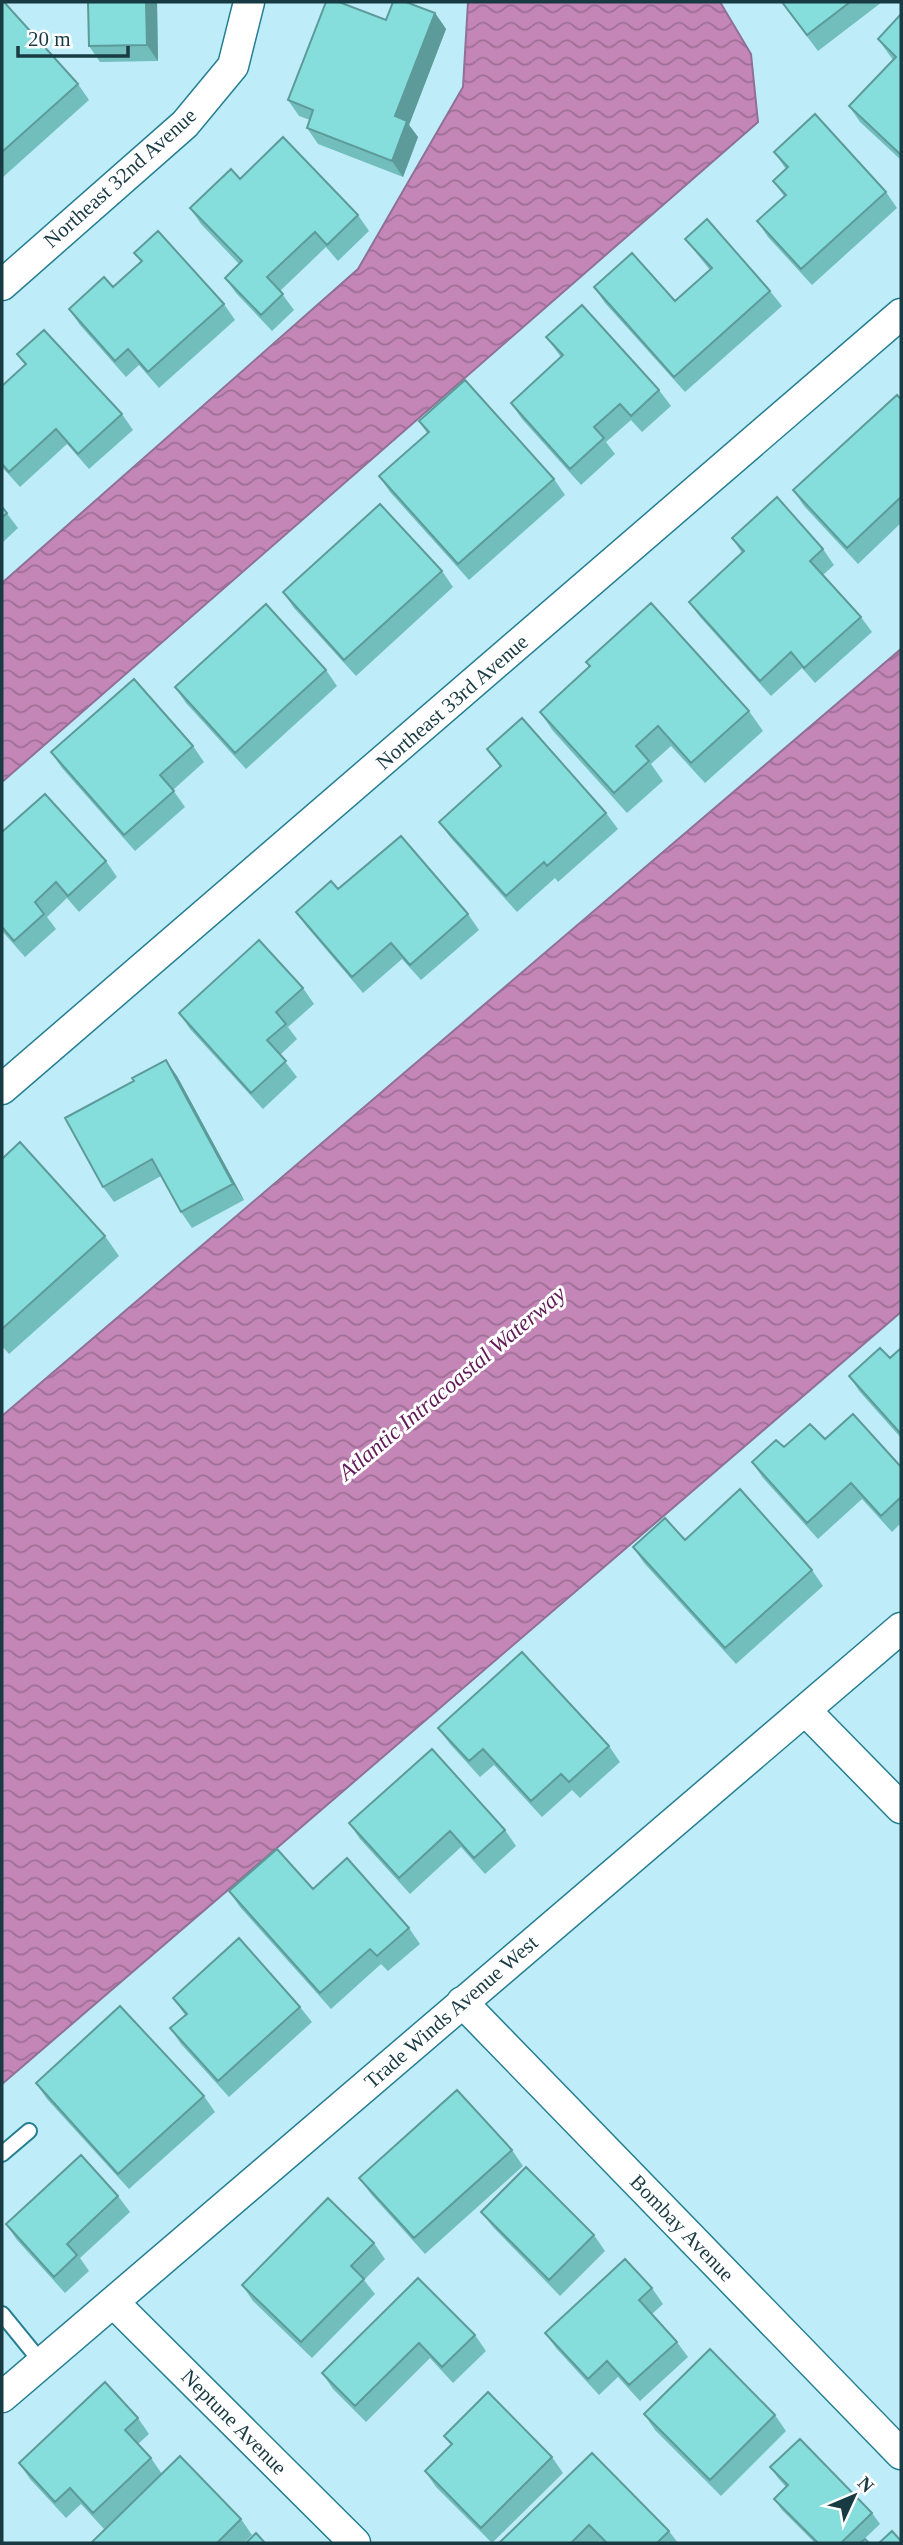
<svg xmlns="http://www.w3.org/2000/svg" width="903" height="2545" font-family="Georgia,serif">
  <style>
    .water { fill: url(#water-waves); stroke: #907094; stroke-width: 2 }
    .lines { fill: none; stroke-linecap: round; stroke-linejoin: round }
    .lane-casing { stroke: #257e91; stroke-width: 18 }
    .street-casing { stroke: #257e91; stroke-width: 33 }
    .lane { stroke: #fff; stroke-width: 14 }
    .street { stroke: #fff; stroke-width: 30 }
    .wall { fill: #72bebd }
    .shaded-wall { fill: #5d9b9a }
    .building { fill: #85dddc; stroke: #5d9b9a; stroke-width: 2 }
    .labels { text-anchor: middle; dominant-baseline: central; stroke-width: 6; stroke-linejoin: round; paint-order: stroke }
    .street-label { font-size: 21px; fill: #183b43; stroke: #fff }
    .water-label { font-size: 23px; font-style: italic; fill: #621957; stroke: #fff }
  </style>
  <defs>
    <pattern id="water-waves" width="16" height="10" patternUnits="userSpaceOnUse" patternTransform="scale(1.75)"><rect width="16" height="10" fill="#c486b6"/><path d="M0 5q4-4 8 0t8 0" fill="none" stroke="#9e6f96"/></pattern>
  </defs>
  <rect width="100%" height="100%" fill="#beedf9"/>
  <path class="water" d="M 468,2 L 720,2 L 751,54 L 758,122 L 2,782 L 2,583 L 358,269 L 463,87 Z
    M 901,649 L 901,1312 L 2,2084 L 2,1416 Z"/>
  <g class="lines">
    <defs>
      <path id="lane" d="M 2,2154 L 29,2131
        M 2,2314 L 42,2363"/>
      <path id="street" d="M 2,285 L 185,124 L 233,66 L 249,2
        M 2,1089 L 901,314
        M 805,1710 L 901,1808
        M 462,2002 L 901,2454
        M 113,2302 L 355,2543
        M 2,2397 L 901,1628"/>
    </defs>
    <use href="#lane" class="lane-casing"/>
    <use href="#street" class="street-casing"/>
    <use href="#lane" class="lane"/>
    <use href="#street" class="street"/>
  </g>
  <path class="wall" d="M 2,2 L 78,84 L 89,100 L 2,178 Z
    M 157,2 L 158,61 L 100,62 L 89,46 Z
    M 781,2 L 882,2 L 818,51 Z
    M 435,13 L 446,29 L 409,125 L 418,137 L 403,177 L 318,144 L 307,128 L 310,120 L 299,116 L 288,100 L 386,20 Z
    M 901,14 L 901,160 L 860,122 L 849,106 L 893,60 L 878,39 Z
    M 774,152 L 886,192 L 897,208 L 812,285 L 768,237 L 757,221 L 784,196 L 773,181 L 786,169 Z
    M 240,179 L 358,215 L 369,231 L 338,261 L 326,247 L 280,291 L 294,310 L 272,331 L 236,293 L 225,278 L 239,264 L 201,224 L 190,208 Z
    M 685,239 L 770,291 L 782,306 L 685,392 L 605,303 L 594,287 L 675,301 L 710,270 L 697,254 Z
    M 134,253 L 224,304 L 235,320 L 159,388 L 139,365 L 126,377 L 80,325 L 69,309 L 113,287 L 141,262 Z
    M 546,337 L 659,390 L 671,406 L 642,432 L 631,420 L 606,442 L 615,454 L 581,485 L 522,419 L 511,403 L 561,357 Z
    M 17,354 L 122,414 L 133,430 L 89,469 L 67,444 L 20,487 L 2,467 L 2,386 L 25,365 Z
    M 901,399 L 901,523 L 858,564 L 804,506 L 793,490 Z
    M 419,421 L 554,479 L 565,495 L 469,580 L 390,492 L 379,476 L 427,433 Z
    M 2,507 L 18,528 L 2,543 Z
    M 732,538 L 823,549 L 834,565 L 823,575 L 861,617 L 872,632 L 815,683 L 802,668 L 771,696 L 700,617 L 689,602 L 742,553 Z
    M 442,571 L 453,587 L 356,676 L 294,608 L 283,592 Z
    M 586,662 L 749,711 L 763,731 L 705,783 L 671,746 L 651,764 L 663,781 L 627,813 L 553,731 L 540,712 L 590,667 Z
    M 326,670 L 337,686 L 246,769 L 186,703 L 175,687 Z
    M 193,746 L 204,762 L 173,790 L 185,807 L 135,851 L 62,768 L 51,752 Z
    M 487,749 L 606,813 L 618,829 L 558,882 L 555,878 L 517,912 L 450,837 L 439,822 L 500,767 Z
    M 2,832 L 106,861 L 117,877 L 79,912 L 67,898 L 47,917 L 56,929 L 25,957 L 2,931 Z
    M 338,889 L 468,914 L 479,930 L 421,980 L 402,959 L 363,993 L 307,927 L 296,912 Z
    M 303,988 L 314,1004 L 288,1027 L 297,1039 L 280,1055 L 297,1077 L 263,1109 L 190,1029 L 179,1013 Z
    M 177,1076 L 244,1200 L 192,1228 L 181,1212 L 161,1176 L 114,1202 L 103,1187 Z
    M 2,1159 L 105,1236 L 119,1256 L 9,1354 L 2,1346 Z
    M 901,1348 L 901,1438 L 860,1392 L 849,1376 L 890,1358 Z
    M 825,1439 L 901,1467 L 901,1523 L 892,1532 L 862,1499 L 818,1539 L 763,1478 L 752,1462 L 784,1447 Z
    M 685,1540 L 812,1570 L 823,1586 L 736,1664 L 644,1563 L 633,1547 Z
    M 438,1728 L 609,1746 L 620,1762 L 580,1798 L 572,1790 L 542,1817 L 494,1765 L 480,1777 L 450,1744 Z
    M 349,1823 L 505,1830 L 516,1846 L 485,1874 L 461,1847 L 410,1894 L 360,1839 Z
    M 229,1891 L 409,1928 L 420,1944 L 388,1971 L 381,1964 L 331,2009 L 240,1907 Z
    M 173,1998 L 300,2007 L 312,2022 L 229,2097 L 181,2044 L 170,2028 L 185,2015 Z
    M 36,2083 L 204,2096 L 215,2112 L 129,2189 L 47,2099 Z
    M 512,2150 L 523,2166 L 425,2254 L 371,2194 L 359,2178 Z
    M 118,2196 L 130,2212 L 80,2258 L 89,2271 L 65,2293 L 17,2240 L 6,2224 Z
    M 481,2212 L 594,2235 L 605,2251 L 560,2296 L 493,2227 Z
    M 374,2243 L 385,2259 L 364,2280 L 375,2294 L 312,2358 L 253,2301 L 242,2285 Z
    M 418,2278 L 475,2335 L 486,2351 L 453,2383 L 430,2358 L 366,2422 L 333,2389 L 322,2373 Z
    M 652,2288 L 663,2304 L 652,2314 L 677,2342 L 688,2357 L 640,2401 L 618,2377 L 599,2395 L 556,2348 L 545,2333 Z
    M 644,2414 L 775,2415 L 786,2431 L 721,2496 L 655,2430 Z
    M 138,2418 L 149,2434 L 138,2444 L 151,2458 L 162,2474 L 241,2519 L 252,2535 L 244,2543 L 91,2543 L 141,2494 L 104,2529 L 81,2504 L 66,2518 L 30,2479 L 19,2463 Z
    M 444,2436 L 552,2457 L 563,2473 L 492,2543 L 436,2487 L 425,2471 L 451,2445 Z
    M 592,2453 L 669,2531 L 678,2543 L 602,2543 L 600,2541 L 598,2543 L 499,2543 Z
    M 770,2467 L 872,2513 L 880,2524 L 860,2543 L 815,2543 L 782,2510 L 774,2499 L 786,2487 L 778,2478 Z"/>
  <path class="shaded-wall" d="M 146,2 L 157,2 L 158,61 L 147,45 Z
    M 435,13 L 446,29 L 409,125 L 418,137 L 403,177 L 392,161 L 395,116 Z
    M 166,1060 L 177,1076 L 244,1200 L 233,1184 Z"/>
  <path class="building" d="M 2,2 L 4,2 L 78,84 L 2,152 Z
    M 88,2 L 146,2 L 147,45 L 89,46 Z
    M 326,2 L 339,2 L 386,20 L 393,2 L 406,2 L 435,13 L 395,116 L 407,121 L 392,161 L 307,128 L 313,110 L 288,100 Z
    M 782,2 L 850,2 L 807,35 Z
    M 901,14 L 901,155 L 849,106 L 896,57 L 878,39 Z
    M 815,114 L 886,192 L 801,269 L 757,221 L 786,195 L 773,181 L 788,167 L 774,152 Z
    M 283,137 L 358,215 L 327,245 L 315,232 L 267,277 L 283,294 L 261,315 L 225,278 L 242,261 L 190,208 L 231,169 L 240,179 Z
    M 707,219 L 770,291 L 674,377 L 594,287 L 632,253 L 675,301 L 712,268 L 685,239 Z
    M 158,231 L 224,304 L 148,372 L 128,349 L 115,361 L 69,309 L 104,277 L 113,287 L 142,261 L 134,253 Z
    M 582,305 L 659,390 L 631,416 L 620,404 L 594,427 L 604,438 L 570,469 L 511,403 L 563,355 L 546,337 Z
    M 44,330 L 122,414 L 78,454 L 56,429 L 9,472 L 2,464 L 2,386 L 26,364 L 17,354 Z
    M 465,380 L 554,479 L 458,564 L 379,476 L 429,432 L 419,421 Z
    M 897,395 L 901,399 L 901,497 L 847,548 L 793,490 Z
    M 777,497 L 823,549 L 810,561 L 861,617 L 804,668 L 791,652 L 760,681 L 689,602 L 744,551 L 732,538 Z
    M 380,504 L 442,571 L 344,660 L 283,592 Z
    M 2,507 L 7,513 L 2,517 Z
    M 651,603 L 749,711 L 691,763 L 658,726 L 636,746 L 649,761 L 614,793 L 540,712 L 590,666 L 586,662 Z
    M 266,604 L 326,670 L 235,753 L 175,687 Z
    M 134,679 L 193,746 L 160,775 L 174,791 L 124,835 L 51,752 Z
    M 522,718 L 606,813 L 547,866 L 544,862 L 506,896 L 439,822 L 501,766 L 487,749 Z
    M 45,794 L 106,861 L 68,896 L 56,882 L 35,902 L 44,914 L 14,941 L 2,927 L 2,832 Z
    M 401,836 L 468,914 L 410,965 L 391,943 L 352,977 L 296,912 L 331,881 L 338,889 Z
    M 259,940 L 303,988 L 276,1012 L 286,1024 L 267,1040 L 286,1061 L 251,1093 L 179,1013 Z
    M 166,1060 L 233,1184 L 181,1212 L 152,1159 L 103,1187 L 65,1118 L 134,1081 L 132,1078 Z
    M 20,1142 L 105,1236 L 2,1329 L 2,1159 Z
    M 880,1348 L 890,1358 L 901,1348 L 901,1434 L 849,1376 Z
    M 853,1414 L 901,1467 L 901,1497 L 881,1516 L 851,1483 L 807,1523 L 752,1462 L 776,1440 L 784,1447 L 810,1424 L 825,1439 Z
    M 740,1489 L 812,1570 L 725,1648 L 633,1547 L 665,1518 L 685,1540 Z
    M 522,1652 L 609,1746 L 569,1782 L 561,1774 L 531,1801 L 483,1749 L 469,1761 L 438,1728 Z
    M 432,1749 L 505,1830 L 474,1858 L 450,1831 L 399,1878 L 349,1823 Z
    M 277,1849 L 313,1889 L 347,1858 L 409,1928 L 377,1956 L 370,1949 L 320,1993 L 229,1891 Z
    M 239,1938 L 300,2007 L 218,2081 L 170,2028 L 187,2014 L 173,1998 Z
    M 120,2006 L 204,2096 L 118,2174 L 36,2083 Z
    M 457,2090 L 512,2150 L 414,2238 L 359,2178 Z
    M 81,2155 L 118,2196 L 67,2244 L 77,2255 L 54,2277 L 6,2224 Z
    M 526,2167 L 594,2235 L 549,2280 L 481,2212 Z
    M 328,2198 L 374,2243 L 351,2266 L 364,2279 L 301,2342 L 242,2285 Z
    M 625,2259 L 652,2288 L 639,2300 L 677,2342 L 629,2385 L 607,2361 L 588,2379 L 545,2333 Z
    M 418,2278 L 475,2335 L 442,2367 L 419,2343 L 355,2406 L 322,2373 Z
    M 710,2349 L 775,2415 L 710,2480 L 644,2414 Z
    M 105,2382 L 138,2418 L 125,2430 L 151,2458 L 93,2513 L 70,2488 L 55,2502 L 19,2463 Z
    M 488,2392 L 552,2457 L 481,2528 L 425,2471 L 452,2444 L 444,2436 Z
    M 800,2439 L 872,2513 L 841,2543 L 818,2543 L 774,2499 L 788,2485 L 770,2467 Z
    M 592,2453 L 669,2531 L 657,2543 L 607,2543 L 589,2525 L 571,2543 L 499,2543 Z
    M 180,2456 L 241,2519 L 217,2543 L 91,2543 Z
    M 892,2531 L 901,2541 L 901,2543 L 879,2543 Z
    M 256,2533 L 265,2543 L 246,2543 Z
    M 865,2539 L 869,2543 L 860,2543 Z"/>
  <g class="labels">
    <g class="street-label">
      <text transform="translate(120 178) rotate(-42)">Northeast 32nd Avenue</text>
      <text transform="translate(452 702) rotate(-41)">Northeast 33rd Avenue</text>
      <text transform="translate(451 2012) rotate(-41)">Trade Winds Avenue West</text>
      <text transform="translate(682 2228) rotate(46)">Bombay Avenue</text>
      <text transform="translate(234 2422) rotate(45)">Neptune Avenue</text>
    </g>
    <g class="water-label">
      <text transform="translate(452 1383) rotate(-40)">Atlantic Intracoastal Waterway</text>
    </g>
  </g>
  <rect width="903" height="2545" fill="none" stroke="#183b43" stroke-width="7"/>
  <g transform="translate(854 2496) rotate(46)" stroke="#ffffff" stroke-width="5" paint-order="stroke">
  <path d="M0-5L12 26L0 18L-12 26Z" fill="#183b43"/>
  <text y="-10" font-size="19" font-weight="bold" text-anchor="middle" fill="#183b43">N</text>
  </g>
  <path d="M18 46v10h110v-10" fill="none" stroke="#183b43" stroke-width="3.5"/>
  <text x="28" y="46" font-size="21" fill="#183b43" stroke="#ffffff" stroke-width="5" paint-order="stroke">20 m</text>
</svg>
